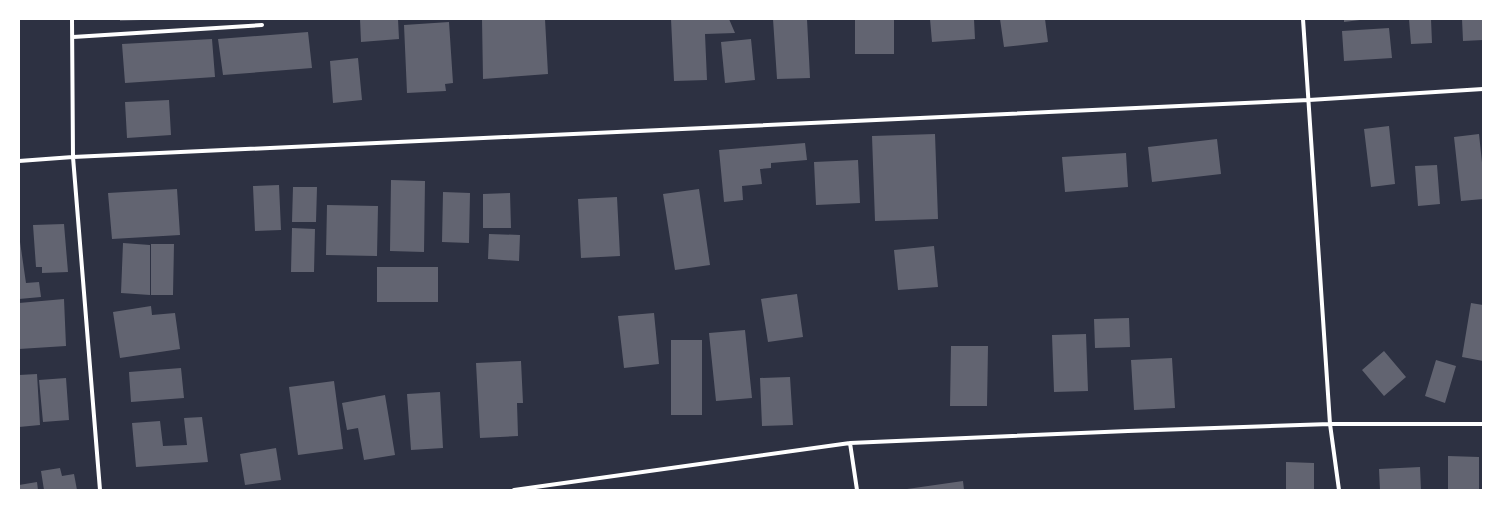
<svg xmlns="http://www.w3.org/2000/svg" width="1502" height="509" font-family="Lora,serif">
  <style>
    .building { fill: #626471 }
    .lines { fill: none; stroke-linecap: round; stroke-linejoin: round }
    .minor { stroke: #fff; stroke-width: 4 }
  </style>
  <rect width="100%" height="100%" fill="#2d3142"/>
  <path class="building" d="M 120,19 L 142,19 L 142,20 L 120,21 Z
    M 360,19 L 398,19 L 399,39 L 361,42 Z
    M 482,19 L 545,19 L 548,74 L 483,79 Z
    M 671,19 L 729,19 L 735,33 L 705,34 L 707,80 L 674,81 Z
    M 773,19 L 807,19 L 810,78 L 777,79 Z
    M 855,19 L 894,19 L 894,54 L 855,54 Z
    M 930,19 L 974,19 L 975,39 L 932,42 Z
    M 1000,19 L 1045,19 L 1048,42 L 1004,47 Z
    M 1344,19 L 1360,19 L 1360,20 L 1344,22 Z
    M 1409,19 L 1431,19 L 1432,43 L 1411,44 Z
    M 1462,19 L 1483,19 L 1483,40 L 1463,41 Z
    M 449,22 L 453,83 L 445,84 L 446,91 L 407,93 L 404,25 Z
    M 1389,28 L 1392,58 L 1344,61 L 1342,31 Z
    M 308,32 L 312,68 L 223,75 L 218,39 Z
    M 212,39 L 215,77 L 125,83 L 122,44 Z
    M 751,39 L 755,80 L 725,83 L 721,42 Z
    M 358,58 L 362,100 L 333,103 L 330,61 Z
    M 169,100 L 171,135 L 127,138 L 125,102 Z
    M 1389,126 L 1395,184 L 1371,187 L 1364,129 Z
    M 935,134 L 938,219 L 875,221 L 872,136 Z
    M 1479,134 L 1483,172 L 1483,199 L 1461,201 L 1454,137 Z
    M 1217,139 L 1221,174 L 1152,182 L 1148,147 Z
    M 805,143 L 807,160 L 771,163 L 771,168 L 760,169 L 762,184 L 742,186 L 743,200 L 724,202 L 719,150 Z
    M 1126,153 L 1128,187 L 1065,192 L 1062,157 Z
    M 858,160 L 860,203 L 816,205 L 814,162 Z
    M 1437,165 L 1440,204 L 1418,206 L 1415,166 Z
    M 391,180 L 425,181 L 424,252 L 390,251 Z
    M 279,185 L 281,230 L 255,231 L 253,186 Z
    M 293,187 L 317,187 L 316,222 L 292,222 Z
    M 177,189 L 180,235 L 112,239 L 108,193 Z
    M 699,189 L 710,265 L 675,270 L 663,194 Z
    M 443,192 L 470,193 L 469,243 L 442,242 Z
    M 510,193 L 511,228 L 483,228 L 483,194 Z
    M 617,197 L 620,256 L 581,258 L 578,199 Z
    M 327,205 L 378,206 L 377,256 L 326,255 Z
    M 64,224 L 68,272 L 42,273 L 42,267 L 36,267 L 33,225 Z
    M 292,228 L 315,229 L 314,272 L 291,272 Z
    M 489,234 L 520,235 L 519,261 L 488,259 Z
    M 19,235 L 26,283 L 39,282 L 41,297 L 19,299 Z
    M 123,243 L 150,245 L 150,295 L 121,293 Z
    M 151,244 L 174,244 L 173,295 L 151,295 Z
    M 934,246 L 938,287 L 898,290 L 894,250 Z
    M 377,267 L 438,267 L 438,302 L 377,302 Z
    M 797,294 L 803,337 L 768,342 L 761,299 Z
    M 64,299 L 66,346 L 19,349 L 19,303 Z
    M 1471,303 L 1483,305 L 1483,361 L 1462,357 Z
    M 151,306 L 152,315 L 175,313 L 180,349 L 120,358 L 113,312 Z
    M 654,313 L 659,364 L 624,368 L 618,316 Z
    M 1129,318 L 1130,347 L 1095,348 L 1094,319 Z
    M 745,330 L 752,398 L 716,401 L 709,333 Z
    M 1086,334 L 1088,391 L 1054,392 L 1052,335 Z
    M 671,340 L 702,340 L 702,415 L 671,415 Z
    M 951,346 L 988,346 L 987,406 L 950,406 Z
    M 1384,351 L 1406,377 L 1384,396 L 1362,370 Z
    M 1172,358 L 1175,408 L 1134,410 L 1131,360 Z
    M 1436,360 L 1456,366 L 1445,403 L 1425,396 Z
    M 521,361 L 523,403 L 517,403 L 518,436 L 480,438 L 476,363 Z
    M 181,368 L 184,398 L 131,402 L 129,372 Z
    M 37,374 L 40,425 L 19,427 L 19,375 Z
    M 790,377 L 793,425 L 762,426 L 760,378 Z
    M 66,378 L 69,420 L 43,422 L 39,380 Z
    M 334,381 L 343,449 L 298,455 L 289,387 Z
    M 440,392 L 443,448 L 411,450 L 407,394 Z
    M 385,395 L 395,455 L 364,460 L 358,428 L 347,430 L 342,403 Z
    M 202,417 L 208,462 L 136,467 L 132,423 L 160,421 L 163,446 L 187,445 L 184,418 Z
    M 276,448 L 281,480 L 245,485 L 240,454 Z
    M 1448,456 L 1479,457 L 1479,490 L 1448,490 Z
    M 1286,462 L 1314,463 L 1314,490 L 1286,490 Z
    M 1420,467 L 1421,490 L 1380,490 L 1379,469 Z
    M 60,468 L 62,476 L 74,474 L 77,490 L 44,490 L 41,471 Z
    M 963,481 L 964,490 L 907,490 L 907,489 Z
    M 37,482 L 38,490 L 19,490 L 19,485 Z"/>
  <g class="lines">
    <path class="minor" d="M 72,19 L 73,157 L 100,490
      M 1303,19 L 1330,424 L 1339,490
      M 73,37 L 262,25
      M 19,161 L 73,157 L 1309,100 L 1483,89
      M 850,443 L 857,490
      M 514,490 L 850,443 L 1128,431 L 1330,424 L 1483,424"/>
  </g>
  <rect width="1502" height="509" fill="none" stroke="#ffffff" stroke-width="40"/>
</svg>
